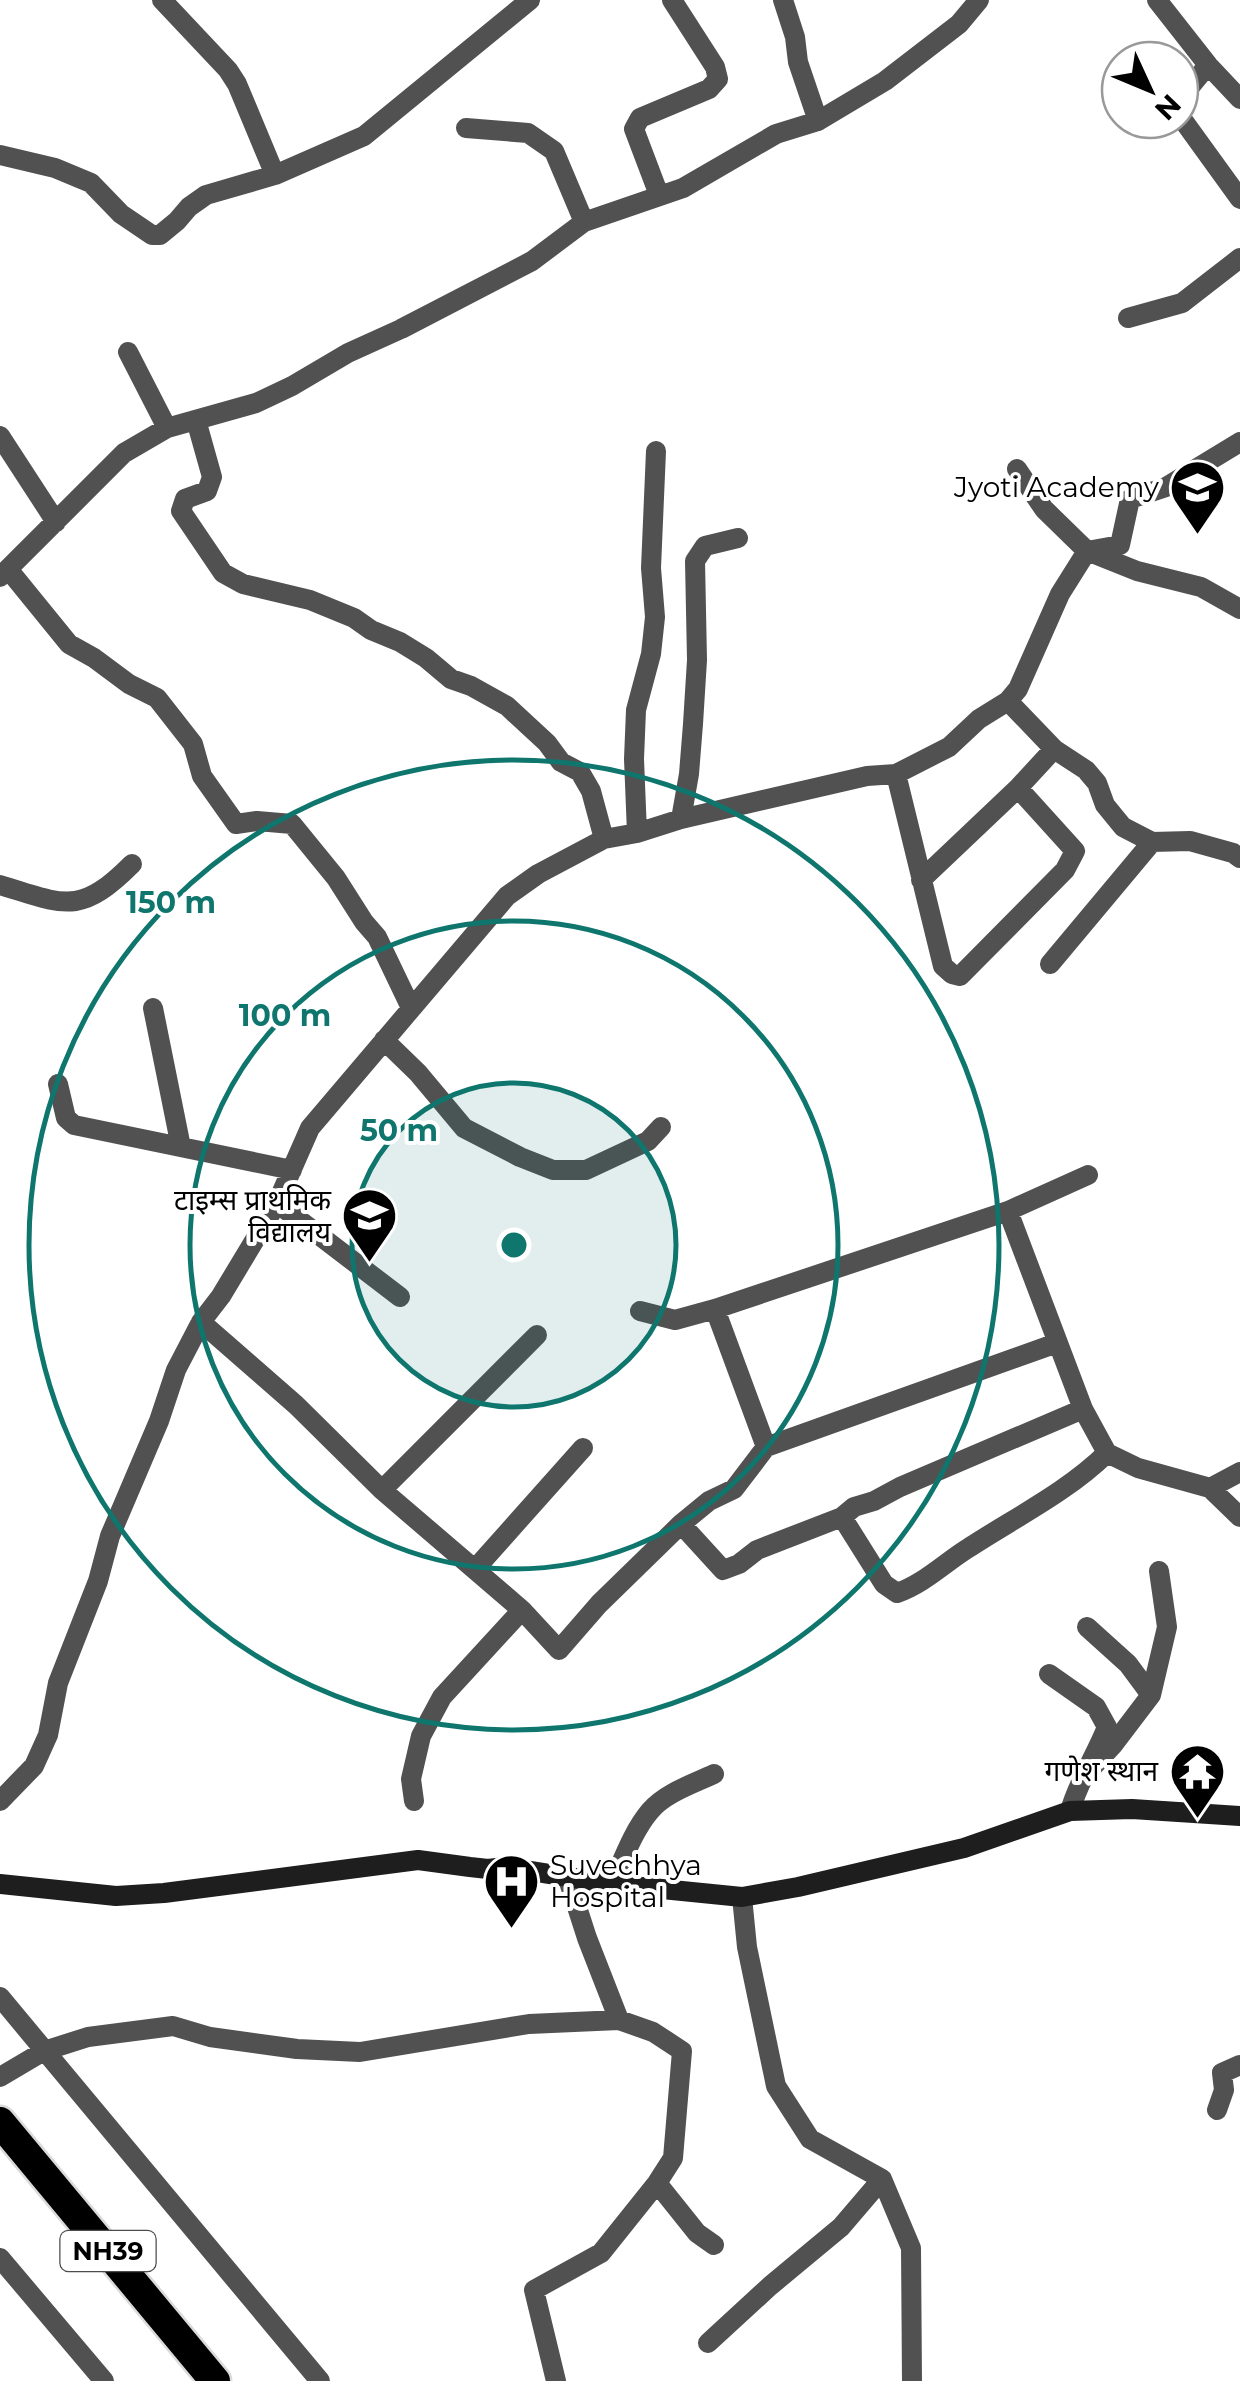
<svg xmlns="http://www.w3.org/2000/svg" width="1240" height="2381" font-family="Montserrat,'Noto Sans Devanagari',sans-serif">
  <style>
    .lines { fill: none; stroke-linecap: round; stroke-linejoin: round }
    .highway-casing { stroke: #dbdbdb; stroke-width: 35 }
    .street { stroke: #515151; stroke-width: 20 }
    .secondary { stroke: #1e1e1e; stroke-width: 20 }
    .highway { stroke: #000; stroke-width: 30 }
    .ring { fill: none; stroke: #0f766e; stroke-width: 5 }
    .labels { text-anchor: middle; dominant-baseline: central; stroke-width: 8; stroke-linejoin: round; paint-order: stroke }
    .shield { fill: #fff; stroke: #4c4c4c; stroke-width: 2.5 }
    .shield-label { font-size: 25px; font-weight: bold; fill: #000 }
    .poi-label { font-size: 28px; fill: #000; stroke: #fff; text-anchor: end }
    .centre { fill: #0f766e; stroke: #fff; stroke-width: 5 }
    .ring-label { font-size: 30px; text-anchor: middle; font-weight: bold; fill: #0f766e; stroke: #fff; stroke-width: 8; stroke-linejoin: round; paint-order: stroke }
  </style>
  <rect width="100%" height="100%" fill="#fff"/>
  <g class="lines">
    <defs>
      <path id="highway" d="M 0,2122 L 215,2381"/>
    </defs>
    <use href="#highway" class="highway-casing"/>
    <path class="street" d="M 162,0 L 228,70 L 237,84 L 275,175
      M 783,0 L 795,37 L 798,62 L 818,121
      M 1157,0 L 1208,65 L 1180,99
      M 1208,65 L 1240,99
      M 1180,116 L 1240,199
      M 466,128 L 528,133 L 554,151 L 584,222
      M 0,155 L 55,168 L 91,183 L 121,214 L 152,235 L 160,235 L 177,221 L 189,207 L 206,195 L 275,175 L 364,136 L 530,0
      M 659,195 L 634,129 L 640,118 L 709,89 L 718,79 L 715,67 L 672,0
      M 1128,318 L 1182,303 L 1240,258
      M 128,352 L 167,428
      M 196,420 L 212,477 L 207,491 L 185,499 L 181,511 L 223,573 L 243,584 L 310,600 L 354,618 L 371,630 L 400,642 L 426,658 L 451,679 L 471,686 L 507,706 L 547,743 L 561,762 L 580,772 L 591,791 L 604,839
      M 0,436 L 56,522
      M 1017,469 L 1044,509 L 1087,551 L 1137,571 L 1201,587 L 1240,609
      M 8,569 L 69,644 L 94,658 L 129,684 L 157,698 L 193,744 L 202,776 L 236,824 L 257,821 L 292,824 L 336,878 L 364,922 L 377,937 L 411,1008
      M 0,577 L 124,453 L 167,428 L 256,403 L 292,386 L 348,353 L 401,329 L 532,261 L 584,222 L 683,188 L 776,134 L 818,121 L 885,81 L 959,24 L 979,0
      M 1008,701 L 1054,749 L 1018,788
      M 1054,749 L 1086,770 L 1097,783 L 1105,805 L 1123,827 L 1152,842 L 1190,841 L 1233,853 L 1240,858
      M 896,774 L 943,966 L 952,974 L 960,976 L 1065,870 L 1075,851 L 1018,788 L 921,880
      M 681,819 L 689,774 L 693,724 L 697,660 L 695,561 L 705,546 L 738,538
      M 637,833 L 634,759 L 636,710 L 651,654 L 655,617 L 651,568 L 656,451
      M 0,885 C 65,905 80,916 132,864
      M 1050,964 L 1152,842
      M 153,1008 L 181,1147
      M 384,1040 L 418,1073 L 464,1128 L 520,1157 L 553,1170 L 586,1170 L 648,1141 L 661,1127
      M 58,1084 L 66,1118 L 74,1125 L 292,1170
      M 277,1203 L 400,1297
      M 1008,1211 L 1083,1409 L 1107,1453 L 1138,1468 L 1210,1488 L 1240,1517
      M 715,1309 L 766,1447
      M 640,1311 L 675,1320 L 715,1309 L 1008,1211 L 1088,1175
      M 201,1322 L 296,1405 L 382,1490 L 522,1610 L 559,1650 L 599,1604 L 681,1524 L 709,1501 L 734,1489 L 766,1447 L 1057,1343
      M 1210,1488 L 1240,1472
      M 382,1490 L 537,1335
      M 842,1517 L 884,1584 L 897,1593 C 925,1583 944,1563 970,1547 C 1016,1517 1067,1492 1107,1453
      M 681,1524 L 723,1570 L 739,1564 L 757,1550 L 842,1517 L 854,1507 L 874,1501 L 900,1487 L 1083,1409
      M 476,1568 L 583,1448
      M 1087,1627 L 1128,1664 L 1151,1695
      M 1049,1674 L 1096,1707 L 1107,1727 C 1096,1755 1078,1782 1070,1811
      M 1086,1774 L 1113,1745 L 1151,1695 L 1167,1627 L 1159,1571
      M 0,1801 L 34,1766 L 48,1735 L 58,1683 L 98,1581 L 110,1536 L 159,1421 L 176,1370 L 201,1322 L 221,1296 L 277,1203 L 310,1128 L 507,896 L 538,874 L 604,839 L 637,833 L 681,819 L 867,776 L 896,774 L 949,747 L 979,719 L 1008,701 L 1018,689 L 1060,594 L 1087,551 L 1120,545 L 1130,499 L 1166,487 L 1240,442
      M 414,1801 L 411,1779 L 421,1736 L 442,1697 L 522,1610
      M 567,1876 L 587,1938 L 619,2020
      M 612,1884 C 623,1860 633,1831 650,1811 C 665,1793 693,1784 714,1774
      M 742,1897 L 747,1947 L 776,2086 L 810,2139 L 882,2179
      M 0,1997 L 320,2381
      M 0,2077 L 44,2051 L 88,2037 L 173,2026 L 210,2037 L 297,2049 L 360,2052 L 529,2024 L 619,2020 L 653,2032 L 682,2051 L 673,2158 L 657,2183 L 601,2253 L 534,2290 L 556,2381
      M 1217,2110 L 1224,2090 L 1222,2073 L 1240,2065
      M 657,2183 L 697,2233 L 714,2245
      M 0,2258 L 104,2381
      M 708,2343 L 770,2286 L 841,2227 L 882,2179 L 911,2248 L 912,2381"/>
    <path class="secondary" d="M 0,1884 L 116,1896 L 164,1893 L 418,1860 L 470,1867 L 488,1869 L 505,1867 L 612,1884 L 742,1897 L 798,1887 L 964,1848 L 1070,1811 L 1132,1809 L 1240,1816"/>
    <use href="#highway" class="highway"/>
  </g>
  <circle cx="514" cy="1245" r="162" fill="#0f766e" fill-opacity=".12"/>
  <g class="ring">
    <circle cx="514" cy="1245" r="162"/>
    <circle cx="514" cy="1245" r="324"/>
    <circle cx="514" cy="1245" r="485"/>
  </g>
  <defs>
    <symbol id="school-pin" viewBox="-11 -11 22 30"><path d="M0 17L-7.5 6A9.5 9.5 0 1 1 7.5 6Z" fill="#000" stroke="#fff"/><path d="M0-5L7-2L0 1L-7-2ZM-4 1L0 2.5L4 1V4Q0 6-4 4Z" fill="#fff"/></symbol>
    <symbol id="temple-pin" viewBox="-11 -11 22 30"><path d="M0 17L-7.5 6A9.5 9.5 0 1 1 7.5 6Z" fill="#000" stroke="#fff"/><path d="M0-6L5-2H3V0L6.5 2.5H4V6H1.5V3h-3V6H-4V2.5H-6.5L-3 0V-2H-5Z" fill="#fff"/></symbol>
    <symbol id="hospital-pin" viewBox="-11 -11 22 30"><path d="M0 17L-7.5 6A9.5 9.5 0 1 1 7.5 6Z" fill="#000" stroke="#fff"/><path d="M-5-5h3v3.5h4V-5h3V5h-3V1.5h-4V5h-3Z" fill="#fff"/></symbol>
  </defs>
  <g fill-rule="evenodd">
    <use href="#school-pin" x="1166" y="456" width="63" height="86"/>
    <use href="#school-pin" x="338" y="1184" width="63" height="86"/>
    <use href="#temple-pin" x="1166" y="1740" width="63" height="86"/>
    <use href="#hospital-pin" x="480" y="1850" width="63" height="86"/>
  </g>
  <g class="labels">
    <rect class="shield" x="60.5" y="2231" width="95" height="40" rx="8"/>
    <g class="shield-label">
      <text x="108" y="2251">NH39</text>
    </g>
    <g class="poi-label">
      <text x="1159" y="487">Jyoti Academy</text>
      <text x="331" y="1200">टाइम्स प्राथमिक<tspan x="331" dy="32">विद्यालय</tspan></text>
      <text x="1158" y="1771">गणेश स्थान</text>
      <text x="550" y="1865" text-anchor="start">Suvechhya<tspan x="550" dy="32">Hospital</tspan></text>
    </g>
  </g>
  <circle cx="514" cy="1245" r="15" class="centre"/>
  <g class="ring-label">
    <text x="171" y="913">150 m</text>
    <text x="285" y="1026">100 m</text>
    <text x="399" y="1141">50 m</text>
  </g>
  <g transform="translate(1150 90) rotate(134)"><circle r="48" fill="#ffffff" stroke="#999999" stroke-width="2.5"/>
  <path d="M0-8L18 38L0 25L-18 38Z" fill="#000000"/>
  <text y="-15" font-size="28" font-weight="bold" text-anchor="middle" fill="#000000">N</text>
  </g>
</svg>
